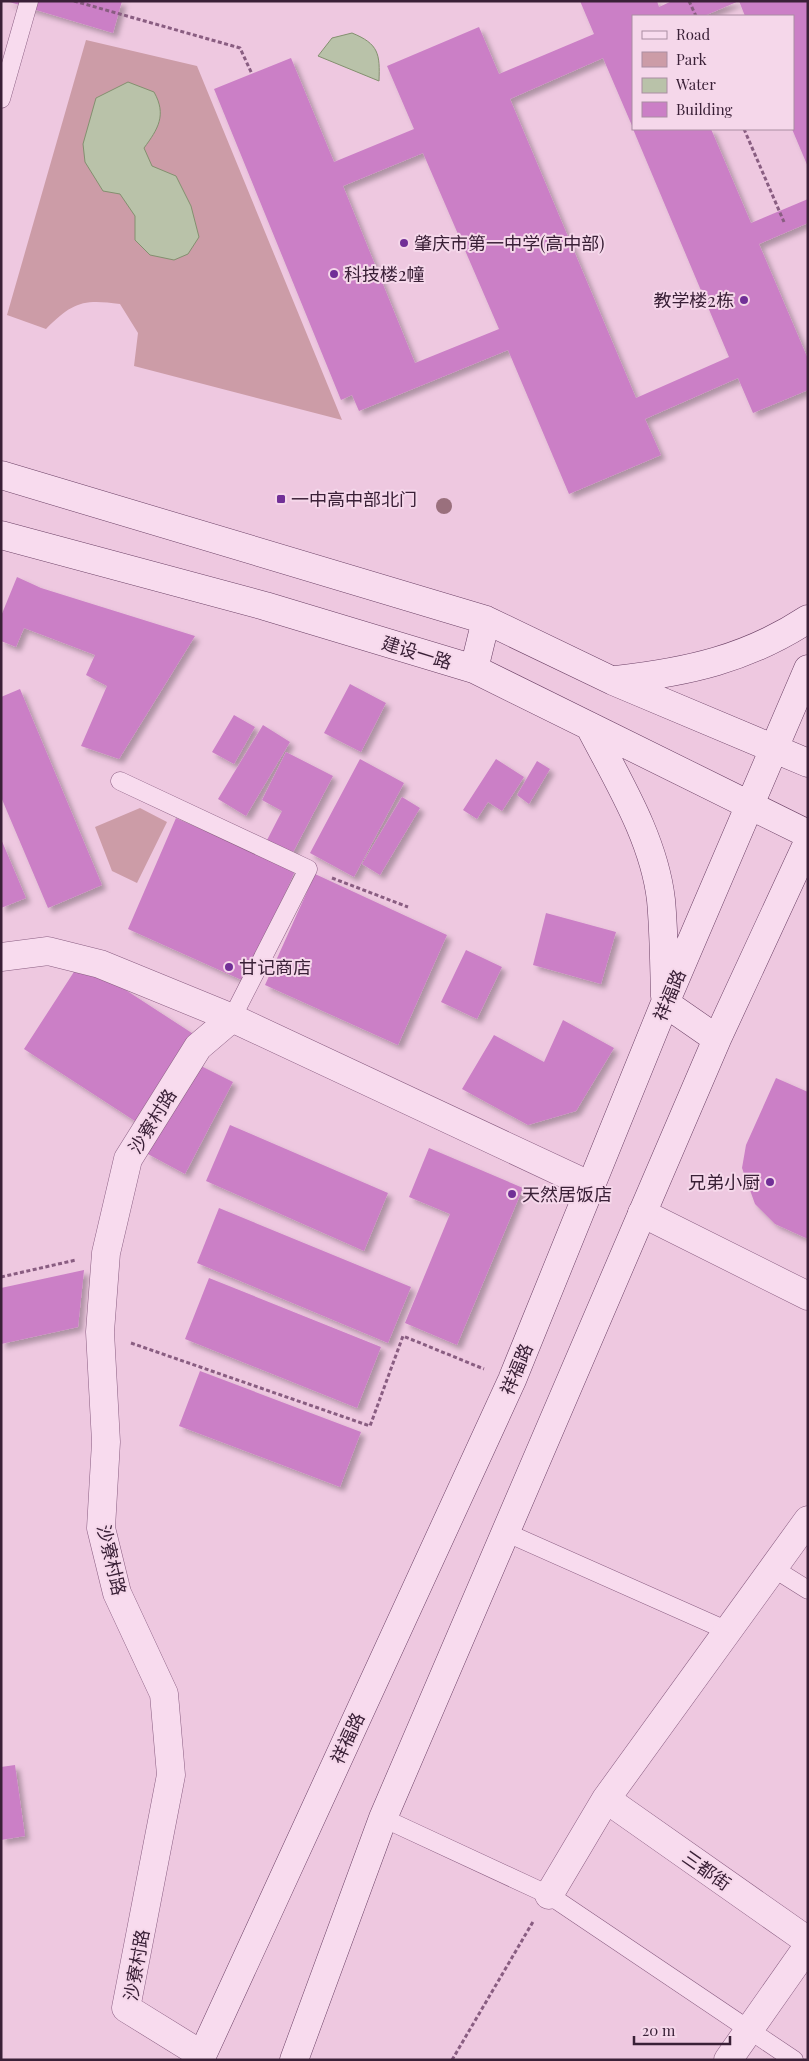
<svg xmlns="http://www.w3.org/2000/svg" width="809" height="2061" font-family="'Playfair Display','Noto Sans SC',serif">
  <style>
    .green { fill: #cc9ca7 }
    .water { fill: #b9c2a9; stroke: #83906f }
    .building { fill: #cb7fc6; fill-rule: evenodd; filter: url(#shadow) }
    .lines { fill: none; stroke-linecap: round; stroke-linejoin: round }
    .lane-casing { stroke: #895d81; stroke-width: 19 }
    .street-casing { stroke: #895d81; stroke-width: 29 }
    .secondary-casing { stroke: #6b4065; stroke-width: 29 }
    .path { stroke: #895d81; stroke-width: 3; stroke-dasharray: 4 2.5; stroke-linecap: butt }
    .lane { stroke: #f8dbee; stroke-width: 18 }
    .street { stroke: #f8dbee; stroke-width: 28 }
    .secondary { stroke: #f8dbee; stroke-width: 28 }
    .tree { fill: #9a707d }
    .poi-dot { fill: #712f97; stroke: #f5d7ea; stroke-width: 2 }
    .labels { text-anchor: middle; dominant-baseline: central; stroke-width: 4; stroke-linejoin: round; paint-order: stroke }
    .poi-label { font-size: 18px; fill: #3a2037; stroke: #f5d7ea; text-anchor: start }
    .street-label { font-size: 18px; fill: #3a2037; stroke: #f5d7ea }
  </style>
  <defs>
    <filter id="shadow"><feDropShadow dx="4.5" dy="4.5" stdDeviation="2.5" flood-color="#0004"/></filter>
  </defs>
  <rect width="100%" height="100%" fill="#eec8e0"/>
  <path class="green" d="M 86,40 L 197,66 L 342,420 L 134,366 L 138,333 L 120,304 C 83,299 73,302 46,329 L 7,315 Z
    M 140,808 L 167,822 L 137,883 L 112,871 L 95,827 Z"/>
  <path class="water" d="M 352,33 C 379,44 380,54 379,81 L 318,56 L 332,38 Z
    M 128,82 L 154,92 C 167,115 158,129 144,148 L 152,166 L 176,176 L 191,206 L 199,237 L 188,254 L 174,260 L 150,255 L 135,240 L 135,216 L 120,194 L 103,191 L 85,162 L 83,144 L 96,98 Z"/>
  <path class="building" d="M 6,1 L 122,1 L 113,33 Z
    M 580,1 L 657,1 L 659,7 L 672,1 L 808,1 L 808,167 L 792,129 L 793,16 L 745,16 L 739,1 L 704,16 L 633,16 L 633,128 L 603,58 L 510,99 L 636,398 L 729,357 L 633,129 L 711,129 L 751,223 L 808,199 L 808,223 L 759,244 L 808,359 L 808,390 L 753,413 L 738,378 L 645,419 L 661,455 L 569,494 L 508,350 L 359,411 L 352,395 L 341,400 L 214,89 L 291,58 L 334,162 L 414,129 L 387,66 L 479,27 L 499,74 L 594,34 ZM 423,153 L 499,329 L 415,363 L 343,186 Z
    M 17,577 L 41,588 L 195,636 L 119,759 L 81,746 L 107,686 L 86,675 L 95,655 L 24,628 L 16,647 L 1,641 L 1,616 Z
    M 350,684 L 386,703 L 361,752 L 324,733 Z
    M 20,689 L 102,885 L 48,908 L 1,797 L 1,697 Z
    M 234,715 L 255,727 L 234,764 L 212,752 Z
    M 263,725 L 290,742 L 246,816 L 218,799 Z
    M 286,752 L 333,776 L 291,856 L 266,842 L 282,811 L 262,800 Z
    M 360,759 L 404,783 L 354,877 L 310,853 Z
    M 496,759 L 524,777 L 502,811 L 488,802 L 477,819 L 463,810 Z
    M 537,761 L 550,769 L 529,804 L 517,795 Z
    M 402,797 L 420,808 L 380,875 L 362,864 Z
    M 176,818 L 295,871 L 246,982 L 128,929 Z
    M 1,839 L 26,898 L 1,908 Z
    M 315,874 L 447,935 L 398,1045 L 265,985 Z
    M 546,913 L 616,932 L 601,984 L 533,965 Z
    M 466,950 L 502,967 L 477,1019 L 441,1002 Z
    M 81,961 L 198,1037 L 141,1125 L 24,1049 Z
    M 563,1020 L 614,1048 L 576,1111 L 528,1125 L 462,1089 L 494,1035 L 544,1062 Z
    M 193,1062 L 233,1082 L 185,1174 L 146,1153 Z
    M 776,1078 L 808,1092 L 808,1239 L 775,1224 L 755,1204 L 742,1168 L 746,1145 Z
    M 230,1125 L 388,1193 L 364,1251 L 206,1181 Z
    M 429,1148 L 523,1188 L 457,1345 L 405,1323 L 450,1214 L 409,1197 Z
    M 219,1208 L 411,1287 L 388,1343 L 197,1263 Z
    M 84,1270 L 78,1327 L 1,1344 L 1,1288 Z
    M 209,1278 L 381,1347 L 357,1408 L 185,1339 Z
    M 200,1371 L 361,1432 L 340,1487 L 179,1426 Z
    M 15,1765 L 25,1836 L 1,1840 L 1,1767 Z"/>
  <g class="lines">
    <defs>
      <path id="lane" d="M 1,99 L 29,1
        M 120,781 L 308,869 L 232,1018
        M 505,1532 L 728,1631
        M 773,1568 L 808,1590
        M 383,1818 L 549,1895 L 794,2060"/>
      <path id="street" d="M 1,957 L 48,951 L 100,964 L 232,1018 L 591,1186
        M 642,1213 L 808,1296
        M 606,1799 L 808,1941
        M 549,1895 L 606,1799 L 808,1520
        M 202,2055 L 126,2008 L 171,1775 L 164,1694 L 117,1593 L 101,1528 L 106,1442 L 100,1332 L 106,1253 L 128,1159 L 198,1047 L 232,1018
        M 728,2060 L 808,1946"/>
      <path id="secondary" d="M 1,475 L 486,620 L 613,681 L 808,763
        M 1,535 L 265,606 L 474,669 L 808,834
        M 474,669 L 486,620
        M 616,680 C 687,672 747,659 808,619
        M 590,727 C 618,781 654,839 661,900 C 664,932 664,964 665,996
        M 665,1003 L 717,1039
        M 200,2060 L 512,1380 L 665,1003 L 808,669
        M 294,2060 L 383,1818 L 717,1039 L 808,842"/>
    </defs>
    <use href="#lane" class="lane-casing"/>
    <use href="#street" class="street-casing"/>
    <use href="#secondary" class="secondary-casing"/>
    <path class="path" d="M 74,1 L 240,48 L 252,74
      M 689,1 L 696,16
      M 744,129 L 784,222
      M 332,878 L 408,907
      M 1,1277 L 76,1260
      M 131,1343 L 370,1426 L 403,1336 L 484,1369
      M 452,2060 L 534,1920"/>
    <use href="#lane" class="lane"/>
    <use href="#street" class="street"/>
    <use href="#secondary" class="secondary"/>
  </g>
  <circle class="tree" cx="444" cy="506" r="8"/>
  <g class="poi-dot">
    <circle cx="404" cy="243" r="5"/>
    <circle cx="334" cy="274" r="5"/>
    <circle cx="744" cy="300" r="5"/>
    <rect x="276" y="494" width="10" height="10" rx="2.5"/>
    <circle cx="229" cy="967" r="5"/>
    <circle cx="770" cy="1182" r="5"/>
    <circle cx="512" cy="1194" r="5"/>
  </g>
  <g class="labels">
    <g class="poi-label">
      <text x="414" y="243">肇庆市第一中学(高中部)</text>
      <text x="344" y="274">科技楼2幢</text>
      <text x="734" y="300" text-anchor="end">教学楼2栋</text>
      <text x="291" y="499">一中高中部北门</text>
      <text x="239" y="967">甘记商店</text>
      <text x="760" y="1182" text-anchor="end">兄弟小厨</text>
      <text x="522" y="1194">天然居饭店</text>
    </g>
    <g class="street-label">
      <text transform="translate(417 652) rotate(17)">建设一路</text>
      <text transform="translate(669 995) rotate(-67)">祥福路</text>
      <text transform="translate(152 1121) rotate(-58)">沙寮村路</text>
      <text transform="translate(516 1369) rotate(-67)">祥福路</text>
      <text transform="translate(112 1560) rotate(77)">沙寮村路</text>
      <text transform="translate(347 1738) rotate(-65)">祥福路</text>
      <text transform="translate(707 1870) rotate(35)">三都街</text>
      <text transform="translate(136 1965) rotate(-80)">沙寮村路</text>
    </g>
  </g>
  <rect width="809" height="2061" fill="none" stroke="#3a2037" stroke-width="5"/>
  <rect x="632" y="15" width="162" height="115" fill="#f5d7ea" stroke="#aa8ea2"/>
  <rect x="642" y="31" width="25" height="8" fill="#f8dbee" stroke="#aa8ea2"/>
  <text x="676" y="40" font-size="15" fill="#3a2037">Road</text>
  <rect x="642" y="52" width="25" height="15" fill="#cc9ca7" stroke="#aa8ea2"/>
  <text x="676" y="65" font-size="15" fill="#3a2037">Park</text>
  <rect x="642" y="78" width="25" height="15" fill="#b9c2a9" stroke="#aa8ea2"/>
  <text x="676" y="90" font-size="15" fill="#3a2037">Water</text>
  <rect x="642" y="102" width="25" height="15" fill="#cb7fc6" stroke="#aa8ea2"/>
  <text x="676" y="115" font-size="15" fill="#3a2037">Building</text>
  <path d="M634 2036v8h96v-8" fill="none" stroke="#3a2037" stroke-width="2.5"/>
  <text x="642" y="2036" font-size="15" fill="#3a2037" stroke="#f5d7ea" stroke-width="4" paint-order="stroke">20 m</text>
</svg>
